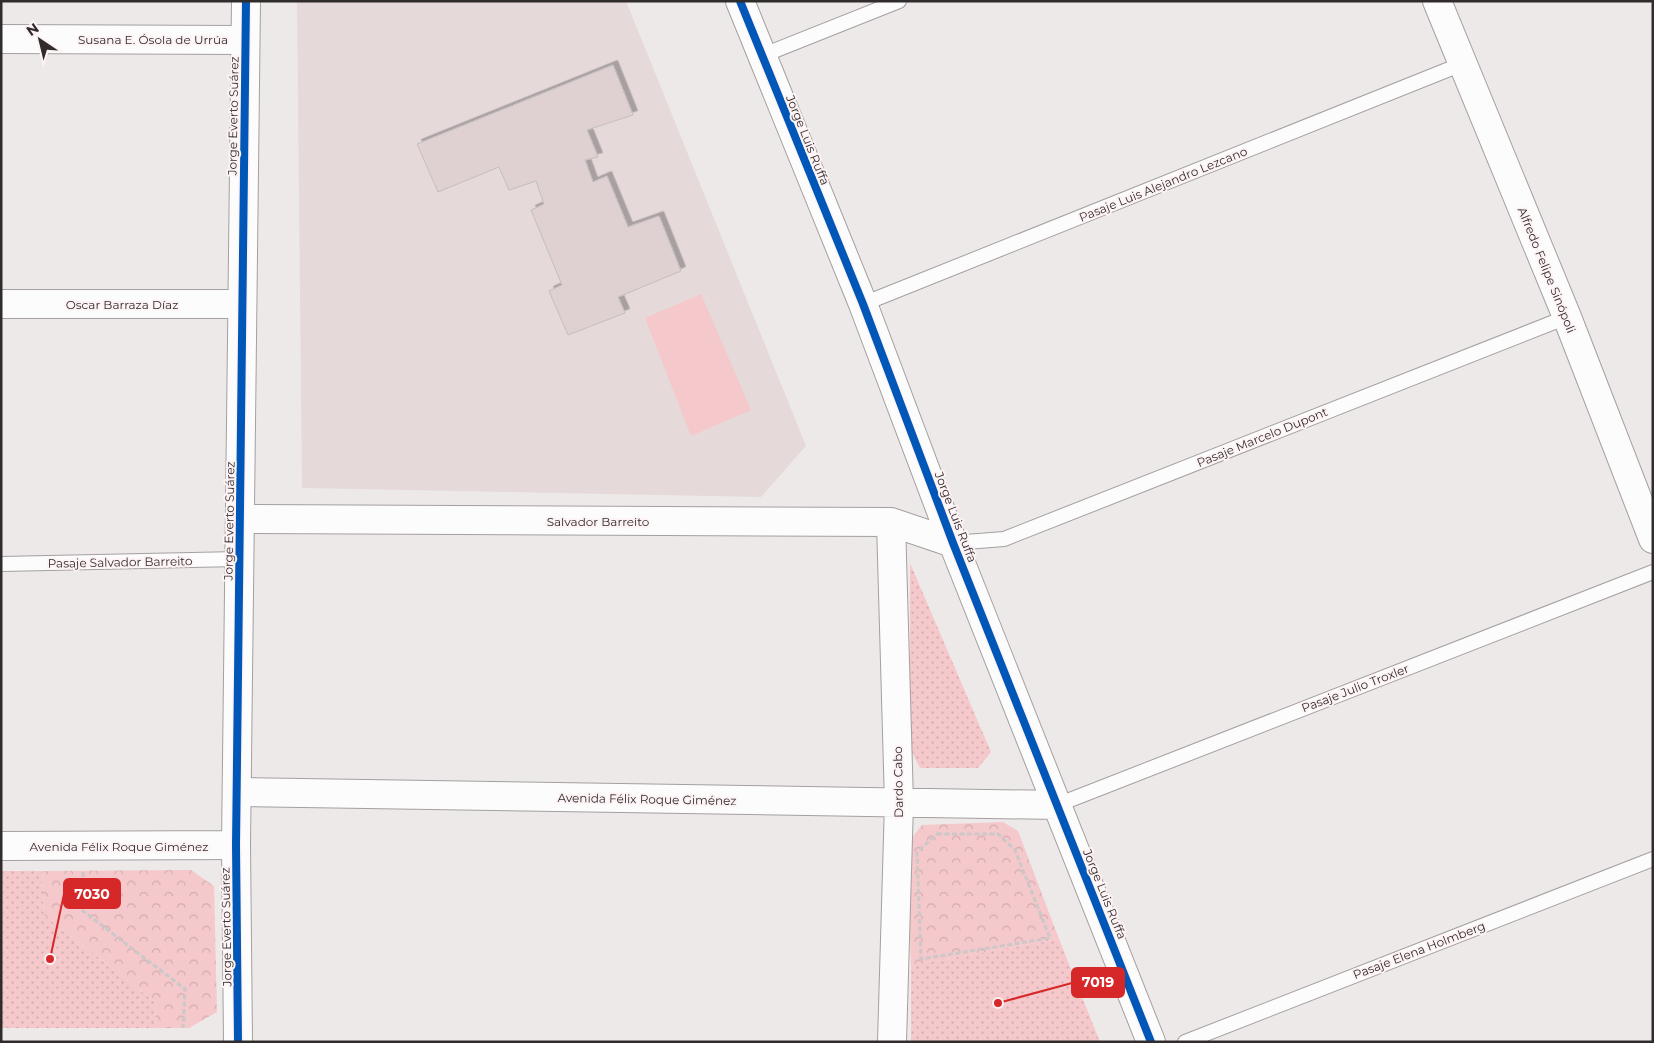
<svg xmlns="http://www.w3.org/2000/svg" width="1654" height="1043" font-family="Montserrat,sans-serif">
  <style>
    .built { fill: #e5d9da }
    .grass { fill: url(#grass-dots) }
    .park { fill: url(#park-crowns) }
    .pitch { fill: #f5c8cb }
    .building { fill: #dfd1d2; stroke: #c3bebe; filter: url(#shadow) }
    .lines { fill: none; stroke-linecap: round; stroke-linejoin: round }
    .service-casing { stroke: #a49fa0; stroke-width: 16 }
    .minor-casing { stroke: #a49fa0; stroke-width: 30 }
    .tertiary-casing { stroke: #a49fa0; stroke-width: 30 }
    .path { stroke: #cbc8c9; stroke-width: 3; stroke-dasharray: 5 2.5; stroke-linecap: butt }
    .service { stroke: #fcfcfc; stroke-width: 14 }
    .minor { stroke: #fcfcfc; stroke-width: 28 }
    .tertiary { stroke: #fcfcfc; stroke-width: 28 }
    .cycleway-casing { stroke: #fef3f4; stroke-width: 11 }
    .cycleway { stroke: #0057b8; stroke-width: 8 }
    .labels { text-anchor: middle; dominant-baseline: central; stroke-width: 4; stroke-linejoin: round; paint-order: stroke }
    .street-label { font-size: 12px; fill: #302c2c; stroke: #fef3f4 }
    .leader { fill: none; stroke: #d62828; stroke-width: 2 }
    .callout-dot { fill: #d62828; stroke: #fef3f4; stroke-width: 2 }
    .callout { fill: #d62828; stroke: #d62828; stroke-width: 2 }
    .callout-label { font-size: 14px; text-anchor: middle; font-weight: bold; fill: #fff }
  </style>
  <defs>
    <pattern id="grass-dots" width="8" height="8" patternUnits="userSpaceOnUse" patternTransform="scale(1.25)"><rect width="8" height="8" fill="#f5c8cb"/><path d="M2 2h.1M6 6h.1" fill="none" stroke="#d2acae" stroke-width="1.8" stroke-linecap="round"/></pattern>
    <pattern id="park-crowns" width="20" height="18" patternUnits="userSpaceOnUse" patternTransform="scale(1.25)"><rect width="20" height="18" fill="#f5c8cb"/><path d="M2 6a3 3 0 1 1 6 0M12 15a3 3 0 1 1 6 0" fill="none" stroke="#d2acae"/></pattern>
    <filter id="shadow"><feDropShadow dx="4.5" dy="-4.5" stdDeviation="0" flood-color="#0004"/></filter>
  </defs>
  <rect width="100%" height="100%" fill="#eee9e9"/>
  <path class="built" d="M 297,1 L 626,1 L 806,446 L 761,497 L 302,488 Z"/>
  <path class="grass" d="M 910,563 L 991,752 L 978,768 L 920,768 L 910,749 Z
    M 1,871 L 42,871 L 44,915 L 155,1002 L 156,1028 L 1,1028 Z
    M 1059,939 L 1100,1042 L 911,1042 L 911,965 Z"/>
  <path class="park" d="M 1003,822 L 1018,831 L 1059,939 L 911,965 L 907,844 L 922,825 Z
    M 191,870 L 214,886 L 217,1012 L 189,1028 L 156,1028 L 155,1002 L 44,915 L 42,871 Z"/>
  <path class="pitch" d="M 701,294 L 751,410 L 691,436 L 645,318 Z"/>
  <path class="building" d="M 613,65 L 633,115 L 587,130 L 598,157 L 585,160 L 593,182 L 607,176 L 628,227 L 659,216 L 681,271 L 618,297 L 625,313 L 568,335 L 549,291 L 562,285 L 531,210 L 544,204 L 536,181 L 509,190 L 499,167 L 438,192 L 417,144 Z"/>
  <g class="lines">
    <defs>
      <path id="service" d="M 761,56 L 899,1
        M 863,304 L 1462,64
        M 953,543 L 1004,539 L 1567,317
        M 1,564 L 239,559
        M 1057,805 L 1653,572
        M 1185,1042 L 1653,859"/>
      <path id="minor" d="M 740,1 L 863,304 L 953,543 L 1151,1042
        M 1437,1 L 1567,317 L 1653,539
        M 1,39 L 245,40
        M 1,304 L 242,304
        M 240,519 L 891,522 L 953,543
        M 891,522 L 899,803 L 892,1042
        M 237,792 L 1057,805
        M 236,845 L 238,1042"/>
      <path id="tertiary" d="M 1,846 L 236,845 L 246,1"/>
    </defs>
    <use href="#service" class="service-casing"/>
    <use href="#minor" class="minor-casing"/>
    <use href="#tertiary" class="tertiary-casing"/>
    <path class="path" d="M 937,834 L 998,834 L 1015,850 L 1050,938 L 921,959 L 917,852 Z
      M 83,872 L 83,911 L 185,989 L 183,1028"/>
    <use href="#service" class="service"/>
    <use href="#minor" class="minor"/>
    <use href="#tertiary" class="tertiary"/>
    <defs>
      <path id="cycleway" d="M 740,1 L 863,304 L 953,543 L 1151,1042
        M 238,1042 L 236,845 L 246,1"/>
    </defs>
    <use href="#cycleway" class="cycleway-casing"/>
    <use href="#cycleway" class="cycleway"/>
  </g>
  <g class="labels">
    <g class="street-label">
      <text x="153" y="39">Susana E. Ósola de Urrúa</text>
      <text transform="translate(233 116) rotate(-89)">Jorge Everto Suárez</text>
      <text transform="translate(808 140) rotate(68)">Jorge Luis Ruffa</text>
      <text transform="translate(1163 184) rotate(-22)">Pasaje Luis Alejandro Lezcano</text>
      <text transform="translate(1547 270) rotate(68)">Alfredo Felipe Sinópoli</text>
      <text x="122" y="304">Oscar Barraza Díaz</text>
      <text transform="translate(1262 437) rotate(-22)">Pasaje Marcelo Dupont</text>
      <text transform="translate(956 517) rotate(69)">Jorge Luis Ruffa</text>
      <text transform="translate(229 521) rotate(-89)">Jorge Everto Suárez</text>
      <text x="598" y="521">Salvador Barreito</text>
      <text transform="translate(120 562) rotate(-1)">Pasaje Salvador Barreito</text>
      <text transform="translate(1355 688) rotate(-21)">Pasaje Julio Troxler</text>
      <text transform="translate(898 782) rotate(-91)">Dardo Cabo</text>
      <text transform="translate(647 799) rotate(1)">Avenida Félix Roque Giménez</text>
      <text x="119" y="846">Avenida Félix Roque Giménez</text>
      <text transform="translate(1105 894) rotate(68)">Jorge Luis Ruffa</text>
      <text transform="translate(226 927) rotate(-91)">Jorge Everto Suárez</text>
      <text transform="translate(1419 950) rotate(-21)">Pasaje Elena Holmberg</text>
    </g>
  </g>
  <path class="leader" d="M50 959L64 894M998 1003L1072 983"/>
  <g class="callout-dot">
    <circle cx="50" cy="959" r="5"/>
    <circle cx="998" cy="1003" r="5"/>
  </g>
  <g class="callout">
    <rect x="64" y="879" width="56" height="29" rx="5"/>
    <rect x="1072" y="968" width="52" height="29" rx="5"/>
  </g>
  <g class="callout-label">
    <text x="92" y="899">7030</text>
    <text x="1098" y="987">7019</text>
  </g>
  <rect width="1654" height="1043" fill="none" stroke="#302c2c" stroke-width="5"/>
  <g transform="translate(40 40) rotate(325)" stroke="#fef3f4" stroke-width="4" paint-order="stroke">
  <path d="M0-4L9 19L0 12L-9 19Z" fill="#302c2c"/>
  <text y="-8" font-size="14" font-weight="bold" text-anchor="middle" fill="#302c2c">N</text>
  </g>
</svg>
